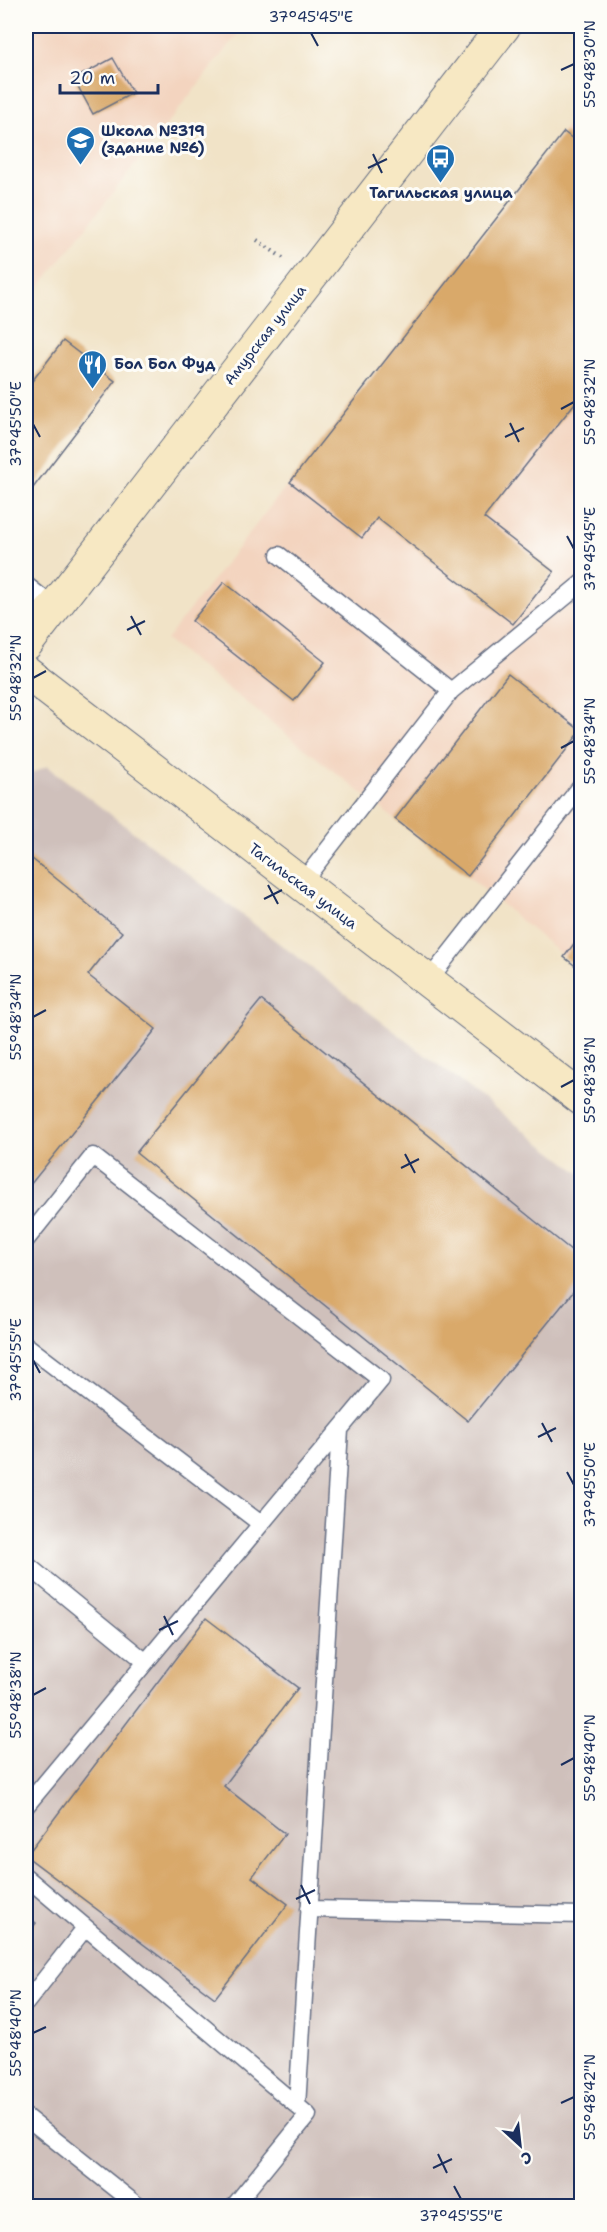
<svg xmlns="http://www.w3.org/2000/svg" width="607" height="2232" font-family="'Shantell Sans',sans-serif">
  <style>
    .built { fill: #f3d4bf }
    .industrial { fill: #cfc0bb }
    .building { fill: #d9a96a }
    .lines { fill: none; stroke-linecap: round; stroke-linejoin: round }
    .lane-casing { stroke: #666e83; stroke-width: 19 }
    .secondary-casing { stroke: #666e83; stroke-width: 35 }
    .path { stroke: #666e83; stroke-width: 4; stroke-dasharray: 1.5 4.5; stroke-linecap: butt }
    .lane { stroke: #fff; stroke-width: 16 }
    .secondary { stroke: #f7e8c3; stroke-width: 33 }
    .ticks { fill: none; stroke: #1b2f5e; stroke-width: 2 }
    .labels { text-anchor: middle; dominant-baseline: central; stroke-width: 6; stroke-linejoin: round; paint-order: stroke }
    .poi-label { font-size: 15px; font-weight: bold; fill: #1b2f5e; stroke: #fdfcf7; text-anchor: start }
    .street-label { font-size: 15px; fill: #1b2f5e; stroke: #fdfcf7 }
    .neatline { fill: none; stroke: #1b2f5e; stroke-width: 2 }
    .ticks-label { font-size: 15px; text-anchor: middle; fill: #1b2f5e }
  </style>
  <rect width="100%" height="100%" fill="#fdfcf7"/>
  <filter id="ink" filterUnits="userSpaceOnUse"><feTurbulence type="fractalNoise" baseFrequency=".0167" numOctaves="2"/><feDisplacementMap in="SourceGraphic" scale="12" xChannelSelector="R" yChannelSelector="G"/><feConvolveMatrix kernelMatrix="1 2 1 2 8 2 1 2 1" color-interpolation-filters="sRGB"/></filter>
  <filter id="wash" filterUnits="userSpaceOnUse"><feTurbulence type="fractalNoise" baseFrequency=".008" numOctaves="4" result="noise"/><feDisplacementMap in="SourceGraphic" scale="24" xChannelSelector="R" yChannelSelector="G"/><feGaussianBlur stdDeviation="1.35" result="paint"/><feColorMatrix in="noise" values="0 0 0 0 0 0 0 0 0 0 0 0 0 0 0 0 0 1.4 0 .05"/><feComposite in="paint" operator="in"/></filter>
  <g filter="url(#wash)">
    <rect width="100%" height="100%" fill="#f1e3c7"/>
    <path class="built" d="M 26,26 L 244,26 L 26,304 Z
      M 581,109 L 581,971 L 468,876 L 166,640 Z"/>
    <path class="industrial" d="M 47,766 L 581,1174 L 581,2206 L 26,2206 L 26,776 Z"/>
    <g id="blocks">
      <path class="building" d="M 113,58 L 133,93 L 93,114 L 74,79 Z
        M 564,132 L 582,146 L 582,394 L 484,518 L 554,572 L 513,624 L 377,518 L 362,538 L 290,482 Z
        M 63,341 L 115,381 L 26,497 L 26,389 Z
        M 224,582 L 325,662 L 294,701 L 192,621 Z
        M 508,674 L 581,731 L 468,876 L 395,819 Z
        M 26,854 L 122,932 L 88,975 L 156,1029 L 26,1190 Z
        M 582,933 L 582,971 L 564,957 Z
        M 261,1000 L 582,1259 L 582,1281 L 468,1421 L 136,1153 Z
        M 206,1618 L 298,1688 L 224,1786 L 285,1834 L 252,1877 L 288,1904 L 215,1998 L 26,1856 Z
        M 26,1914 L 36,1923 L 26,1936 Z"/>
    </g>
  </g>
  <g filter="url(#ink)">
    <use href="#blocks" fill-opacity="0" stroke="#666e83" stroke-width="1.5"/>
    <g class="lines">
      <defs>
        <path id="lane" d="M 279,555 L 451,691
          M 26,585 L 54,607
          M 301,884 L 451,691 L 582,583
          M 428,981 L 582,785
          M 26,1240 L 93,1156 L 381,1380 L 26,1806
          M 26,1345 L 261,1524
          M 26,1564 L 146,1662
          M 26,1877 L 308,2115 L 234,2206
          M 309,1909 L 582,1915
          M 26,2003 L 85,1928
          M 297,2106 L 340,1430
          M 26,2117 L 138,2206"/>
        <path id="secondary" d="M 26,644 L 504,26
          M 26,672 L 582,1099"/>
      </defs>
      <use href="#lane" class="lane-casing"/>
      <use href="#secondary" class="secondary-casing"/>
      <path class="path" d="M 257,240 L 283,258"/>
      <use href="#lane" class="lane"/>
      <use href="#secondary" class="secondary"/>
    </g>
  </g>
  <path class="ticks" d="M 311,33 L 318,46M 561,70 L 574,64M 373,154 L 382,173M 368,168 L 387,159M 561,409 L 574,402M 510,423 L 519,442M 33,424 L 40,437M 505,437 L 524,428M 567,536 L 574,549M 131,616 L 141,635M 127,630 L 145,621M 33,678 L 46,671M 561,748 L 574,741M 268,885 L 278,904M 264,899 L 282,890M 33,1017 L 46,1010M 561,1087 L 574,1080M 405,1154 L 415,1173M 401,1168 L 419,1159M 33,1360 L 40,1373M 542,1423 L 552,1442M 538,1437 L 556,1428M 567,1472 L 574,1485M 164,1616 L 173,1635M 159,1630 L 178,1621M 33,1695 L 46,1688M 561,1765 L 574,1758M 301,1885 L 310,1904M 296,1899 L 315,1890M 33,2033 L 46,2027M 561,2103 L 574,2097M 438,2154 L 447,2173M 433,2168 L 452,2159M 454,2186 L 461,2199"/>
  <defs>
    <symbol id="school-pin" viewBox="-11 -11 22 30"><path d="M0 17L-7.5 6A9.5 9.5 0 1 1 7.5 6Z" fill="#1f6fb2" stroke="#fdfcf7"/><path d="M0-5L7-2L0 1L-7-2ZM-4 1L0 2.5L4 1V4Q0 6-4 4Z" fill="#fff"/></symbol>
    <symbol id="bus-pin" viewBox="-11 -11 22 30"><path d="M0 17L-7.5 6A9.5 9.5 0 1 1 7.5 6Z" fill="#1f6fb2" stroke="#fdfcf7"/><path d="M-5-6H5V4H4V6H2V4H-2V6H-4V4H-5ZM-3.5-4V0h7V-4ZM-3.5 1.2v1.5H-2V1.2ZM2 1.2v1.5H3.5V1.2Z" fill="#fff"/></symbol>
    <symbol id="restaurant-pin" viewBox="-11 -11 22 30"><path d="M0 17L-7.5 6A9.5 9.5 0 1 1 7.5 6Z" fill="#1f6fb2" stroke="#fdfcf7"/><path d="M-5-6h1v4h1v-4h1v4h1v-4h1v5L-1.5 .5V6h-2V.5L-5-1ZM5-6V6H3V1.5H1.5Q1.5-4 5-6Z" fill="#fff"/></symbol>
  </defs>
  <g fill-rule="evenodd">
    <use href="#school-pin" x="64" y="124" width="33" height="45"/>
    <use href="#bus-pin" x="424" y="142" width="33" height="45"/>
    <use href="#restaurant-pin" x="76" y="348" width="33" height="45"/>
  </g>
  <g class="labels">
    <g class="poi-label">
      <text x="101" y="131">Школа №319<tspan x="101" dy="17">(здание №6)</tspan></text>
      <text x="441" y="193" text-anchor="middle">Тагильская улица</text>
      <text x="114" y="364">Бол Бол Фуд</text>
    </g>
    <g class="street-label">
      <text transform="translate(265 335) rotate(-52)">Амурская улица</text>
      <text transform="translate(303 886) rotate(37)">Тагильская улица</text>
    </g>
  </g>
  <rect width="607" height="2232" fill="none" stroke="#fdfcf7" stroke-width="66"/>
  <g transform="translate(520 2145) rotate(153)" stroke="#fdfcf7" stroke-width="4.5" paint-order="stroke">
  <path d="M0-4.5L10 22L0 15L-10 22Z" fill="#1b2f5e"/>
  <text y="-9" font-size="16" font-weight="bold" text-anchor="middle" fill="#1b2f5e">С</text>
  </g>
  <path d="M60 84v9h98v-9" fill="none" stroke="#1b2f5e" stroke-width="3"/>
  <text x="69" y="84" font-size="18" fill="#1b2f5e" stroke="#fdfcf7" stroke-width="4.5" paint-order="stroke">20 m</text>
  <rect x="33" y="33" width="541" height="2166" class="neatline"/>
  <g class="ticks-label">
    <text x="311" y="22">37°45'45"E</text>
    <text transform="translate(590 64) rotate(-90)" y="5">55°48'30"N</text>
    <text transform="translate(590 402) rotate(-90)" y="5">55°48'32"N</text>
    <text transform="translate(16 424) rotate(-90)" y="5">37°45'50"E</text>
    <text transform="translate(590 549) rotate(-90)" y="5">37°45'45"E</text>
    <text transform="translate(16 678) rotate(-90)" y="5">55°48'32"N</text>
    <text transform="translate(590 741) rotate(-90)" y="5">55°48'34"N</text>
    <text transform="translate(16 1017) rotate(-90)" y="5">55°48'34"N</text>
    <text transform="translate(590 1080) rotate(-90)" y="5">55°48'36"N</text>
    <text transform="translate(16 1360) rotate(-90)" y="5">37°45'55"E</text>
    <text transform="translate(590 1485) rotate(-90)" y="5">37°45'50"E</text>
    <text transform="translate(16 1695) rotate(-90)" y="5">55°48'38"N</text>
    <text transform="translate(590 1758) rotate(-90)" y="5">55°48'40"N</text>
    <text transform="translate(16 2033) rotate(-90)" y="5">55°48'40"N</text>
    <text transform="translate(590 2097) rotate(-90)" y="5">55°48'42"N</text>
    <text x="461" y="2221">37°45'55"E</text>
  </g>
</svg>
